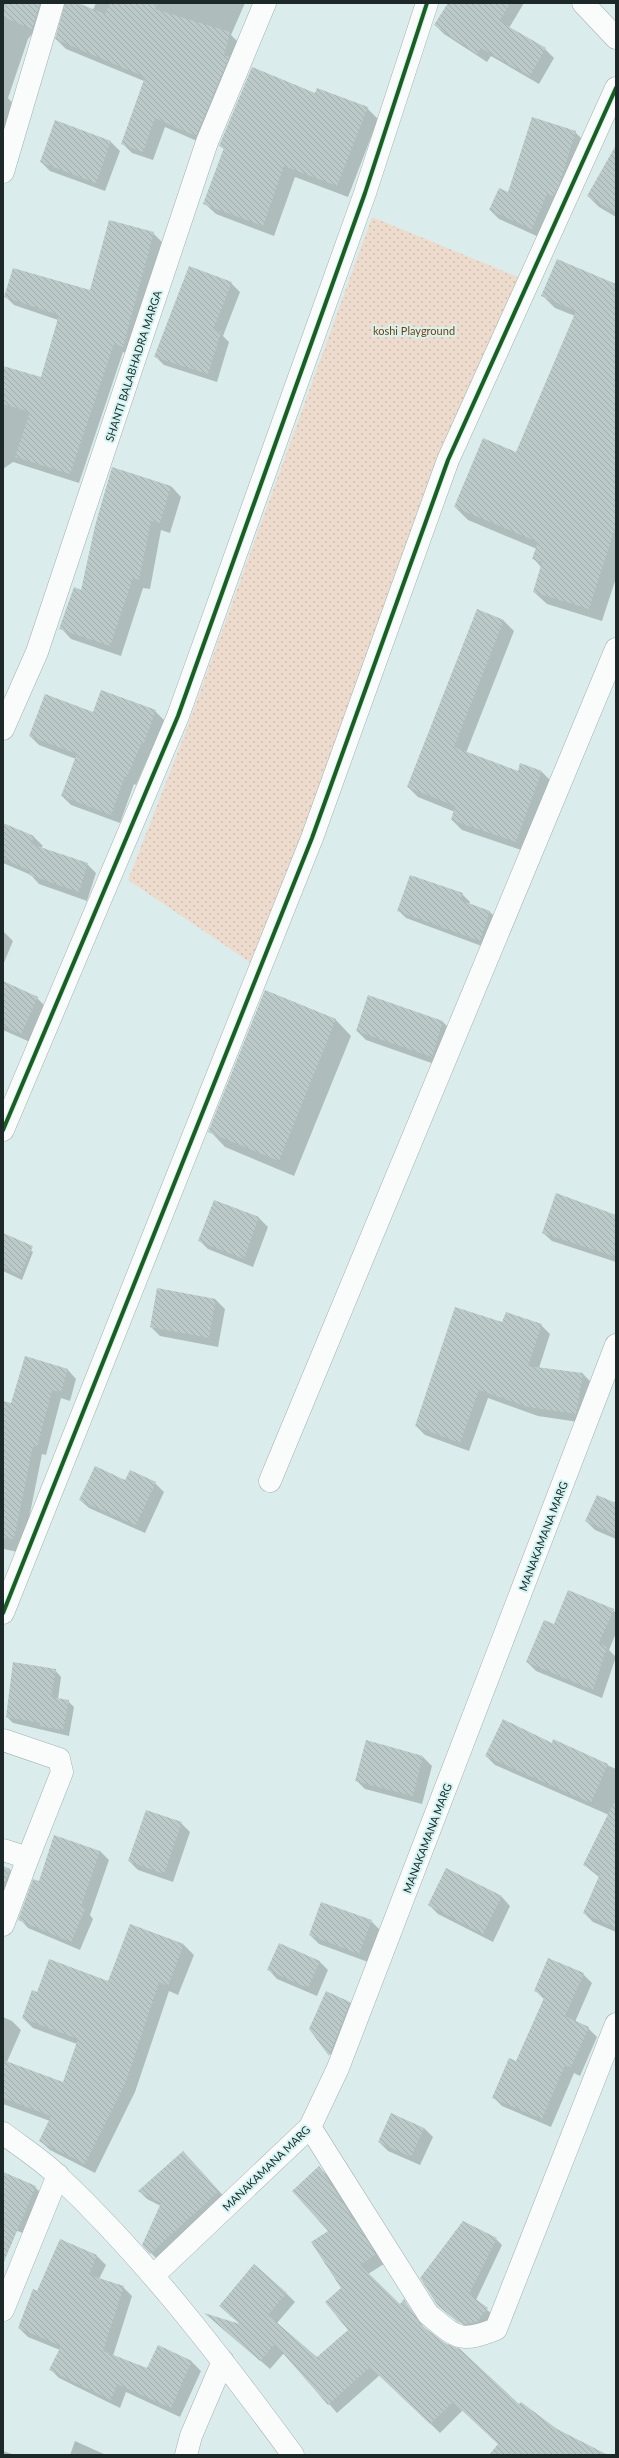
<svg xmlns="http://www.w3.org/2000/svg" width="619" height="2458" font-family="Lato,sans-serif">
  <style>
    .park { fill: url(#park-dots) }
    .shadow { fill: #0003 }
    .building { fill: url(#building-back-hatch) }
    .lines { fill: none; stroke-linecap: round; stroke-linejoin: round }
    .minor-casing { stroke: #a2b0af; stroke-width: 23 }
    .minor { stroke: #fafcfc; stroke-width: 22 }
    .cycleway-casing { stroke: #d3f4f2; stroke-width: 6 }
    .cycleway { stroke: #1b5e20; stroke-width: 4 }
    .labels { text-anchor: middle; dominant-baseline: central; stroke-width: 4; stroke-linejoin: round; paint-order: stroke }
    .park-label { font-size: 11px; fill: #823a02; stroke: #d3f4f2 }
    .street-label { font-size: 11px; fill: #1c2928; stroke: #d3f4f2 }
  </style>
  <defs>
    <pattern id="park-dots" width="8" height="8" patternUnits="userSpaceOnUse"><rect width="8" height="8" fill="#eddcce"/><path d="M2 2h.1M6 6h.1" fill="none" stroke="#cbbdb1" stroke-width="1.8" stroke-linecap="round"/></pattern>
    <pattern id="building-back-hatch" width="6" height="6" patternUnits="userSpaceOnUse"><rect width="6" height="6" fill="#bcc9c9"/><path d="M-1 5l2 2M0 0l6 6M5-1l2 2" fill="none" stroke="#a1adad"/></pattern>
  </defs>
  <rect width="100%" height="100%" fill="#dbecec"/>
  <path class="park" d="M 372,217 L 518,277 L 254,965 L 128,880 L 184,736 Z"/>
  <path class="shadow" d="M 3,3 L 57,3 L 42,38 L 32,34 L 28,39 L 8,98 L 16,107 L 3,139 Z
    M 65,3 L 75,3 L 93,10 L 96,3 L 245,3 L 231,35 L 239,43 L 206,145 L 165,127 L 153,160 L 132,153 L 123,144 L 144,81 L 66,49 L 56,39 Z
    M 449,3 L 524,3 L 509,28 L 545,49 L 554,58 L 539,84 L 491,56 L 487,62 L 444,34 L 435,25 Z
    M 316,94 L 367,108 L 378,119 L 348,197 L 295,177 L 274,236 L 216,214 L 204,203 L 224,149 L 220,146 Z
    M 56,122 L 111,142 L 120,151 L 105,191 L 50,171 L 41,162 Z
    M 575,132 L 584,141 L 541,238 L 499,219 L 490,210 Z
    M 616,147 L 616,217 L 599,207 L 588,196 Z
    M 153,233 L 162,242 L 132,355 L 123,352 L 79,483 L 13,462 L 3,469 L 3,367 L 41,378 L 58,320 L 14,305 L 5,296 L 91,291 Z
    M 231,283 L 240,292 L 223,336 L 229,342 L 217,382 L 164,365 L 155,356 Z
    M 616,285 L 616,578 L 602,621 L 547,604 L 534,592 L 541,567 L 533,558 L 537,549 L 468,520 L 455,507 L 517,453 L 575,316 L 555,308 L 542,295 Z
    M 171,486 L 181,497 L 170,533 L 161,530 L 150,589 L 143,588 L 121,656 L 71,639 L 61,628 L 82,591 Z
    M 477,611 L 504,621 L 514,631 L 466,753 L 518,772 L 542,772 L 552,782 L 527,852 L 462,830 L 452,820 L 455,812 L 418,797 L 408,787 Z
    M 155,711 L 164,720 L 152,751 L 151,751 L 136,785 L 134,784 L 120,823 L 71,805 L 62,796 L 76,759 L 39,745 L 30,736 L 93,713 Z
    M 3,824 L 34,837 L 43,846 L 41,848 L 87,864 L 96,873 L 87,901 L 39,884 L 31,875 L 3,863 Z
    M 462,894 L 470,902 L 469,904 L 489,911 L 497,919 L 487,948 L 406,918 L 398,910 Z
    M 3,931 L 13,941 L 3,965 Z
    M 3,982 L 37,998 L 46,1007 L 30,1042 L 3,1030 Z
    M 265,991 L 336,1020 L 351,1036 L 294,1176 L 225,1147 L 210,1131 Z
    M 369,996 L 443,1022 L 452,1031 L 440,1066 L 366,1040 L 357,1031 Z
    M 214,1202 L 259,1218 L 268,1227 L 253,1267 L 208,1249 L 199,1240 Z
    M 616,1215 L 616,1262 L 552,1241 L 543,1233 Z
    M 3,1234 L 24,1244 L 33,1252 L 22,1280 L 3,1271 Z
    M 158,1289 L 216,1300 L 225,1309 L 218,1347 L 160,1336 L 151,1327 Z
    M 503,1324 L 541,1325 L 550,1334 L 539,1368 L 583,1374 L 592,1383 L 585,1423 L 538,1416 L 488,1398 L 469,1451 L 425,1435 L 416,1426 Z
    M 68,1370 L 76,1379 L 70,1401 L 61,1398 L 46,1455 L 42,1454 L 22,1553 L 4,1549 L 3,1559 L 3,1414 L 12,1404 Z
    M 126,1481 L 155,1483 L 164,1492 L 145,1533 L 89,1508 L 80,1500 Z
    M 616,1504 L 616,1539 L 595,1530 L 586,1521 Z
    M 613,1610 L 616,1613 L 616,1633 L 609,1650 L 616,1657 L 602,1698 L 536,1671 L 527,1662 L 555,1625 Z
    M 55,1670 L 61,1677 L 58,1699 L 68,1701 L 74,1707 L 69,1736 L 13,1723 L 7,1717 Z
    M 554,1741 L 616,1769 L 616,1932 L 593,1922 L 584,1913 L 599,1877 L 584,1865 L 609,1815 L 495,1765 L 486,1756 L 552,1744 Z
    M 367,1742 L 423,1757 L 432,1766 L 422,1804 L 365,1789 L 356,1780 Z
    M 181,1823 L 190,1832 L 173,1882 L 138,1870 L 129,1861 Z
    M 100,1851 L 109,1860 L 90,1915 L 93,1919 L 80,1950 L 28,1928 L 20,1919 L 39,1883 Z
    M 3,1867 L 10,1870 L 21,1881 L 3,1928 Z
    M 446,1870 L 502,1897 L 510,1906 L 493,1942 L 438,1914 L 429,1905 Z
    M 371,1921 L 380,1930 L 368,1962 L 319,1944 L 310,1935 Z
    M 131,1925 L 184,1945 L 194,1955 L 178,1995 L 169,1991 L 135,2092 L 95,2173 L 50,2150 L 40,2141 L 50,2121 L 3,2104 L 3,2017 L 12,2021 L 21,2030 L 7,2062 L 63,2083 L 77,2044 L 33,2028 L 23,2018 L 37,1993 L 109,1982 Z
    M 319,1961 L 328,1970 L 317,1996 L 277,1979 L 269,1970 Z
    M 583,1974 L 592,1983 L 575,2022 L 588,2028 L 597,2037 L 580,2076 L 574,2073 L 551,2127 L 502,2106 L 493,2097 L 516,2062 L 544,1999 L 535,1990 Z
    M 350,2002 L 359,2011 L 338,2064 L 310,2029 Z
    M 424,2128 L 433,2137 L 420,2165 L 388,2151 L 379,2142 Z
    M 191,2160 L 227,2200 L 159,2261 L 151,2253 L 161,2206 L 147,2199 L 139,2191 Z
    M 319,2167 L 328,2176 L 384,2264 L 368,2274 L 400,2306 L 404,2301 L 426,2330 L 519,2405 L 592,2455 L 491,2455 L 499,2444 L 463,2410 L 440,2433 L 380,2375 L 337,2413 L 284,2353 L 270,2369 L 208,2315 L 242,2326 L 220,2306 L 286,2293 L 295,2302 L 277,2323 L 317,2358 L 349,2330 Z
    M 3,2172 L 35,2187 L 44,2196 L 28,2235 L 12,2229 L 3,2266 Z
    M 496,2239 L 502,2245 L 476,2300 L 493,2315 L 483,2328 L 469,2329 L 438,2305 Z
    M 97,2256 L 106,2265 L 99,2279 L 123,2287 L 132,2296 L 113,2356 L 148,2370 L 158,2347 L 192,2362 L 201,2371 L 180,2417 L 126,2392 L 120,2408 L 59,2378 L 50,2369 L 60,2350 L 28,2337 L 19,2328 L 37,2292 Z
    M 75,2441 L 106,2455 L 70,2455 Z
    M 3,2451 L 15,2455 L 3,2455 Z"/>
  <path class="building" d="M 3,3 L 40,3 L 32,29 L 3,17 Z
    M 65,3 L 78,3 L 105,14 L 110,3 L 158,3 L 155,9 L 230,32 L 224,55 L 229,57 L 196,136 L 155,118 L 143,152 L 121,144 L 145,77 L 55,39 Z
    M 448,3 L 511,3 L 499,21 L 546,48 L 530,76 L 481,48 L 477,54 L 434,25 Z
    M 252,67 L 315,93 L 317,88 L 368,107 L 337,186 L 284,166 L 263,226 L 203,204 L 224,148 L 219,146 Z
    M 532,117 L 576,131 L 559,185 L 553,196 L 547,194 L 532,229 L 489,210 L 499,188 L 508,192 Z
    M 55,120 L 111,141 L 96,183 L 40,162 Z
    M 616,145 L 616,213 L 587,196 Z
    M 109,220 L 154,232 L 123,347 L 114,344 L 70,474 L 15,457 L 30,412 L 3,404 L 3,366 L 41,377 L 59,315 L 4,297 L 13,268 L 90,290 Z
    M 557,259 L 616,284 L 616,525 L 589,609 L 533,592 L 542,562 L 532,559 L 538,542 L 454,507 L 483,438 L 516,452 L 576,311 L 541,296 Z
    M 189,266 L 232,282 L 213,330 L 221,332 L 208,374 L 154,357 Z
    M 112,467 L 171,486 L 160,523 L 151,521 L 139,580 L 133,578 L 110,646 L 59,629 L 74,587 L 81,590 L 95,526 Z
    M 477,609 L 504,620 L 454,747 L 518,771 L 520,763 L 542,771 L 516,842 L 451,820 L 455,806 L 407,787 Z
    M 101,690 L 156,710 L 144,743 L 142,742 L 127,777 L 125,776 L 111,815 L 61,796 L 76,756 L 74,753 L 29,736 L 45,694 L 93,712 Z
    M 3,823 L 34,836 L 31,844 L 88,863 L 79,892 L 29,875 L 31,871 L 3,859 Z
    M 410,875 L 463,893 L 460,900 L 490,911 L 480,941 L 397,911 Z
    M 3,981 L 38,997 L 21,1034 L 3,1026 Z
    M 265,990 L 336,1019 L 279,1161 L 208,1132 Z
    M 368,995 L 443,1021 L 432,1057 L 356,1031 Z
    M 556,1193 L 616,1215 L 616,1257 L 542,1233 Z
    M 214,1200 L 259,1217 L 244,1259 L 198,1241 Z
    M 3,1233 L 33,1246 L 20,1275 L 3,1267 Z
    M 157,1288 L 216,1299 L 209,1338 L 150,1327 Z
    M 455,1307 L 502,1322 L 506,1312 L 542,1324 L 528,1366 L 583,1373 L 576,1414 L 528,1407 L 479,1390 L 460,1443 L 415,1426 Z
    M 25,1356 L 68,1369 L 61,1392 L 52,1390 L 37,1447 L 33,1446 L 14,1539 L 3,1538 L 3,1401 L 11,1403 Z
    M 95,1466 L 125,1480 L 130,1470 L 156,1482 L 136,1525 L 79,1500 Z
    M 597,1495 L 616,1503 L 616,1535 L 585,1521 Z
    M 568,1590 L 614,1609 L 599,1643 L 607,1647 L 593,1690 L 526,1662 L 544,1620 L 554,1624 Z
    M 13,1662 L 56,1669 L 51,1697 L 69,1700 L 63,1730 L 40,1726 L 40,1723 L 6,1717 Z
    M 503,1719 L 552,1743 L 553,1739 L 608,1764 L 591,1803 L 485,1756 Z
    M 366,1740 L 423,1756 L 413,1796 L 355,1781 Z
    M 616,1798 L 616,1928 L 583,1913 L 600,1874 L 583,1865 Z
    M 146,1810 L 182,1822 L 164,1874 L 128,1861 Z
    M 54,1835 L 100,1851 L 81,1907 L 85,1909 L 71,1942 L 18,1920 L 33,1879 L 39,1881 Z
    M 3,1866 L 10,1869 L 3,1889 Z
    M 446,1868 L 502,1896 L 483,1934 L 428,1905 Z
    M 321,1902 L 372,1920 L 359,1954 L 309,1935 Z
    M 130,1924 L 184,1944 L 168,1986 L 159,1982 L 126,2082 L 85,2164 L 39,2141 L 51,2116 L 3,2098 L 3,2060 L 63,2082 L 78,2039 L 22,2018 L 32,1990 L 37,1992 L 49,1959 L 108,1981 Z
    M 279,1943 L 320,1961 L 308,1988 L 267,1970 Z
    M 548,1958 L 584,1973 L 565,2016 L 589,2027 L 571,2067 L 565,2065 L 542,2119 L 492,2098 L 509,2058 L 516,2061 L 545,1996 L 534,1991 Z
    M 326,1991 L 350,2002 L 329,2056 L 309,2029 Z
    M 391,2113 L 424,2128 L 411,2157 L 378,2142 Z
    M 183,2151 L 219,2191 L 150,2254 L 142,2245 L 161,2203 L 138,2191 Z
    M 319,2166 L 376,2254 L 360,2265 L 400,2304 L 404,2299 L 420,2324 L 445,2343 L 460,2349 L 519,2404 L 521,2402 L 557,2429 L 608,2455 L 489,2455 L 498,2444 L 453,2402 L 430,2424 L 370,2367 L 328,2405 L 275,2344 L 260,2361 L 204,2313 L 240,2324 L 219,2306 L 254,2264 L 287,2293 L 268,2315 L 317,2357 L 348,2330 L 325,2302 L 341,2288 L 311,2242 L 328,2231 L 292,2191 Z
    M 3,2172 L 36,2186 L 3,2264 Z
    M 463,2221 L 497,2238 L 469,2294 L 488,2308 L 477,2322 L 466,2324 L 458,2322 L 438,2306 L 420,2278 Z
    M 60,2239 L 97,2255 L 89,2275 L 124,2286 L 103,2351 L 147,2368 L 158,2345 L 192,2361 L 171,2408 L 117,2384 L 111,2400 L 49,2370 L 61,2346 L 18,2328 L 33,2289 L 37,2291 Z"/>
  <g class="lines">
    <defs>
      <path id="minor" d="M 583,3 L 616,38
        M 3,172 L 53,3
        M 3,729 L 37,652 L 207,142 L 265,3
        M 3,1130 L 178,716 L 365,193 L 427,3
        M 270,1481 L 616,649
        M 3,1613 L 312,838 L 448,460 L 616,88
        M 3,1740 L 59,1759 L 62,1772 L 28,1858 L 3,1850
        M 3,1925 L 28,1858
        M 310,2127 L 428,2314 C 456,2337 459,2344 496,2329 L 616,2024
        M 3,2133 C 21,2147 42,2160 58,2176 C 147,2260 221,2357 293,2455
        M 153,2276 L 310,2127 L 338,2068 L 616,1345
        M 3,2310 L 58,2175
        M 186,2455 L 191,2436 L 223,2361"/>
    </defs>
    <use href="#minor" class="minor-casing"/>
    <use href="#minor" class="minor"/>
    <defs>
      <path id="cycleway" d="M 3,1130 L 178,716 L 365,193 L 427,3
        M 3,1613 L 312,838 L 448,460 L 616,88"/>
    </defs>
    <use href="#cycleway" class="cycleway-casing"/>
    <use href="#cycleway" class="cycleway"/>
  </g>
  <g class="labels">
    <g class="park-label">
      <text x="414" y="330">koshi Playground</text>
    </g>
    <g class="street-label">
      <text transform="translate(133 366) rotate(-72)">SHANTI BALABHADRA MARGA</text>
      <text transform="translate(543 1536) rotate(-69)">MANAKAMANA MARG</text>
      <text transform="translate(427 1838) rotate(-69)">MANAKAMANA MARG</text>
      <text transform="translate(266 2168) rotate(-44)">MANAKAMANA MARG</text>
    </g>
  </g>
  <rect width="619" height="2458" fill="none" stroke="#1c2928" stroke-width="8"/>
</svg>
